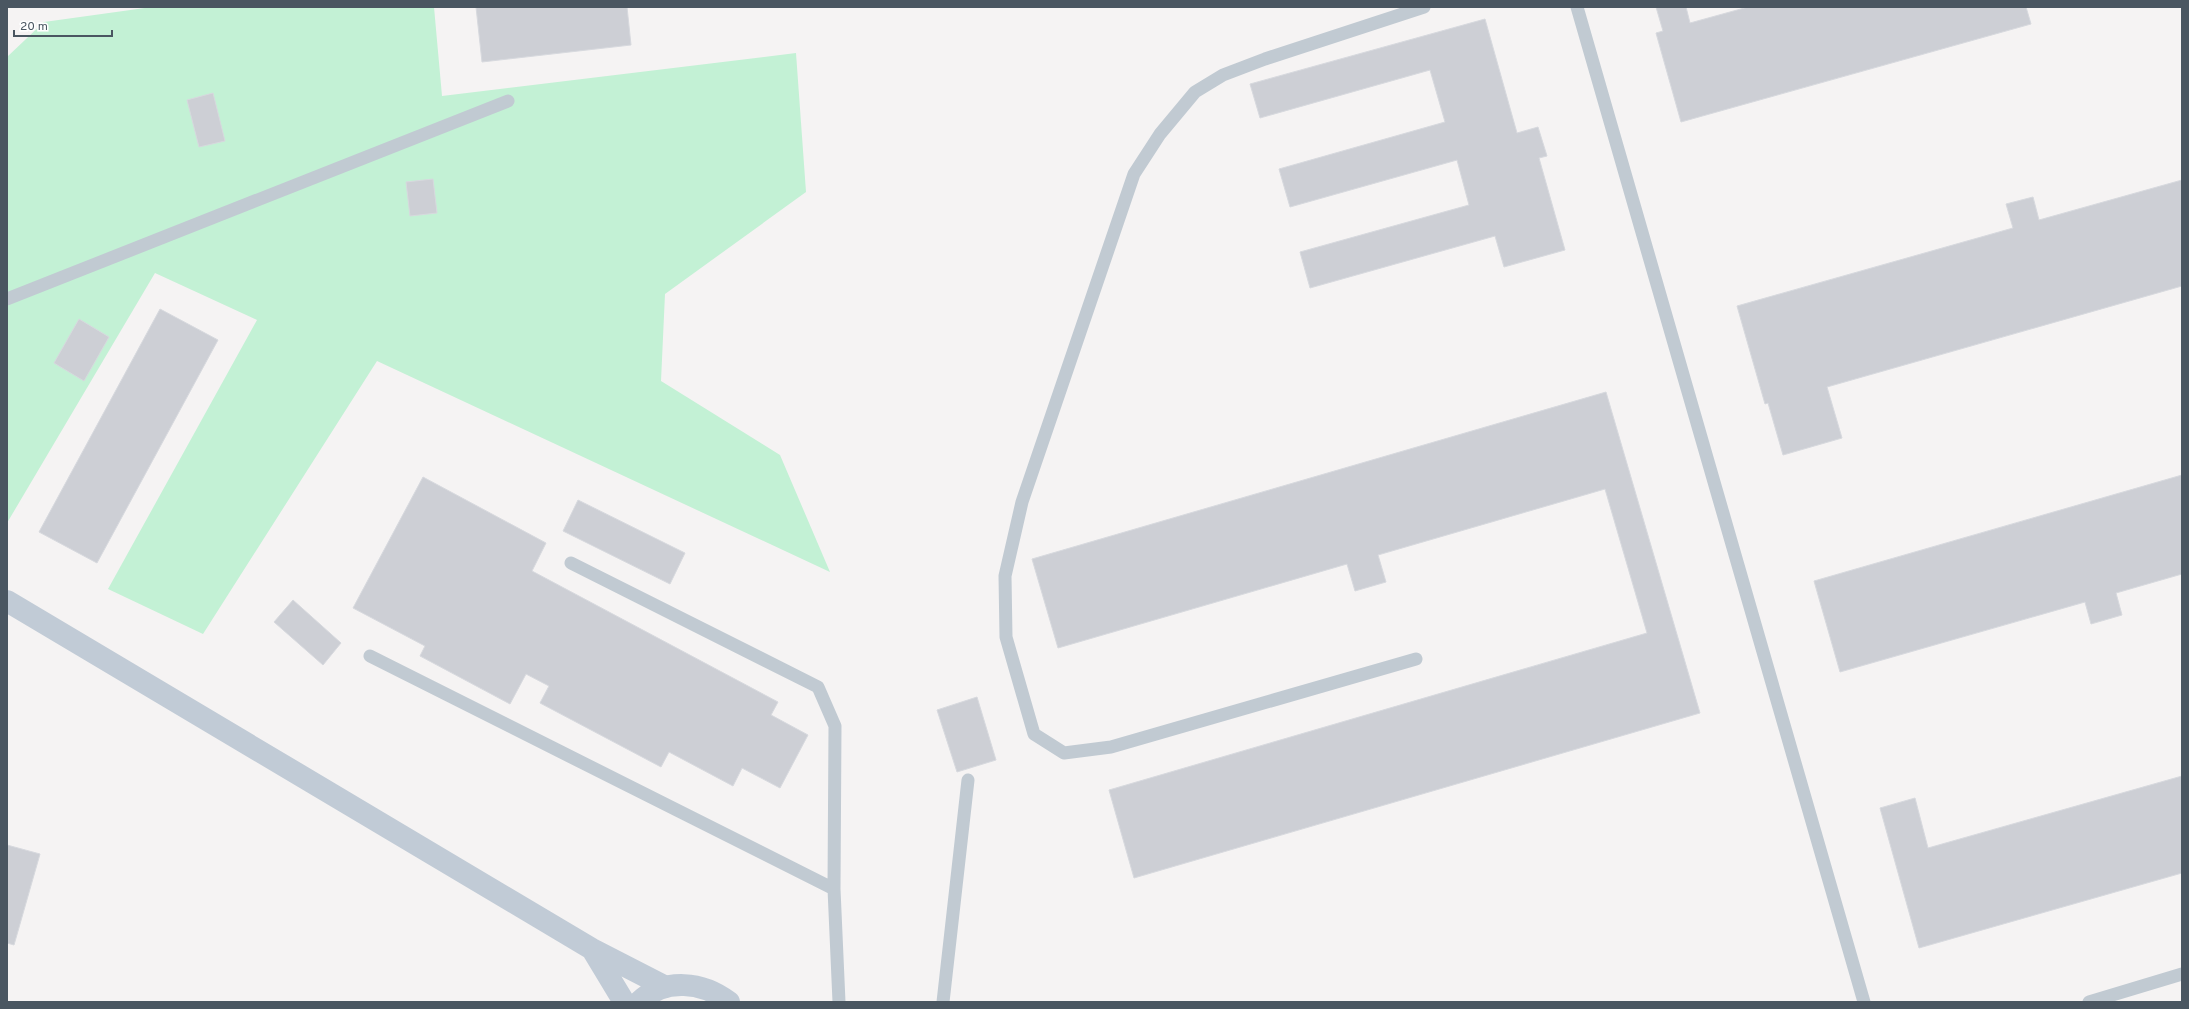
<svg xmlns="http://www.w3.org/2000/svg" width="2189" height="1009" font-family="Overpass,sans-serif">
  <style>
    .green { fill: #c3f1d5 }
    .building { fill: #cdcfd5; stroke: #d7d9de }
    .lines { fill: none; stroke-linecap: round; stroke-linejoin: round }
    .lane { stroke: #c1cad2; stroke-width: 13 }
    .secondary { stroke: #c1cbd6; stroke-width: 22 }
  </style>
  <rect width="100%" height="100%" fill="#f5f3f3"/>
  <path class="green" d="M 152,7 L 434,7 L 442,96 L 796,53 L 806,192 L 665,294 L 661,381 L 780,455 L 830,572 L 377,361 L 203,634 L 108,589 L 257,320 L 155,273 L 7,523 L 7,57 L 44,22 Z"/>
  <path class="building" d="M 476,7 L 627,7 L 631,45 L 482,62 Z
    M 1656,7 L 1686,7 L 1690,23 L 1748,7 L 2026,7 L 2031,24 L 1681,122 L 1656,33 L 1663,31 Z
    M 1485,19 L 1517,133 L 1538,127 L 1547,156 L 1539,158 L 1565,250 L 1504,267 L 1495,236 L 1310,288 L 1300,252 L 1469,205 L 1457,160 L 1290,207 L 1279,169 L 1445,122 L 1430,70 L 1260,118 L 1250,84 Z
    M 213,93 L 225,141 L 199,147 L 187,100 Z
    M 433,179 L 437,213 L 410,216 L 406,182 Z
    M 2182,180 L 2182,286 L 1827,387 L 1842,438 L 1783,455 L 1768,403 L 1765,404 L 1737,306 L 2013,228 L 2006,204 L 2033,197 L 2039,220 Z
    M 160,309 L 218,340 L 97,563 L 39,532 Z
    M 79,319 L 109,337 L 84,381 L 54,363 Z
    M 1606,392 L 1700,713 L 1134,878 L 1109,790 L 1647,633 L 1605,489 L 1378,555 L 1386,582 L 1355,591 L 1347,564 L 1058,648 L 1032,559 Z
    M 2182,475 L 2182,574 L 2116,593 L 2122,615 L 2091,624 L 2085,602 L 1840,672 L 1814,581 Z
    M 423,477 L 546,543 L 532,571 L 778,702 L 771,715 L 808,735 L 780,788 L 742,768 L 733,786 L 669,752 L 661,767 L 540,703 L 549,686 L 526,674 L 510,704 L 420,656 L 425,646 L 353,608 Z
    M 578,500 L 685,553 L 670,584 L 563,531 Z
    M 293,600 L 341,643 L 323,665 L 274,622 Z
    M 977,697 L 996,760 L 957,772 L 937,710 Z
    M 2182,776 L 2182,873 L 1919,948 L 1880,808 L 1915,798 L 1928,848 Z
    M 7,845 L 40,854 L 14,945 L 7,943 Z"/>
  <g class="lines">
    <path class="lane" d="M 1577,7 L 1864,1002
      M 7,299 L 508,101
      M 571,563 L 818,687 L 835,726 L 834,889
      M 370,656 L 834,889 L 839,1002
      M 1416,659 L 1111,747 L 1064,753 L 1034,734 L 1006,637 L 1005,576 L 1022,502 L 1134,174 L 1160,134 L 1195,92 L 1223,75 L 1265,59 L 1424,7
      M 943,1002 L 968,780
      M 2089,1002 L 2182,974"/>
    <path class="secondary" d="M 7,601 L 592,949 L 666,987
      M 592,949 L 624,1002
      M 639,1002 C 665,977 703,982 729,1002"/>
  </g>
  <rect width="2189" height="1009" fill="none" stroke="#4a5661" stroke-width="16"/>
  <path d="M14 30v6h98v-6" fill="none" stroke="#4a5661" stroke-width="2"/>
  <text x="20" y="30" font-size="12" fill="#4a5661" stroke="#ffffff" stroke-width="3" paint-order="stroke">20 m</text>
</svg>
